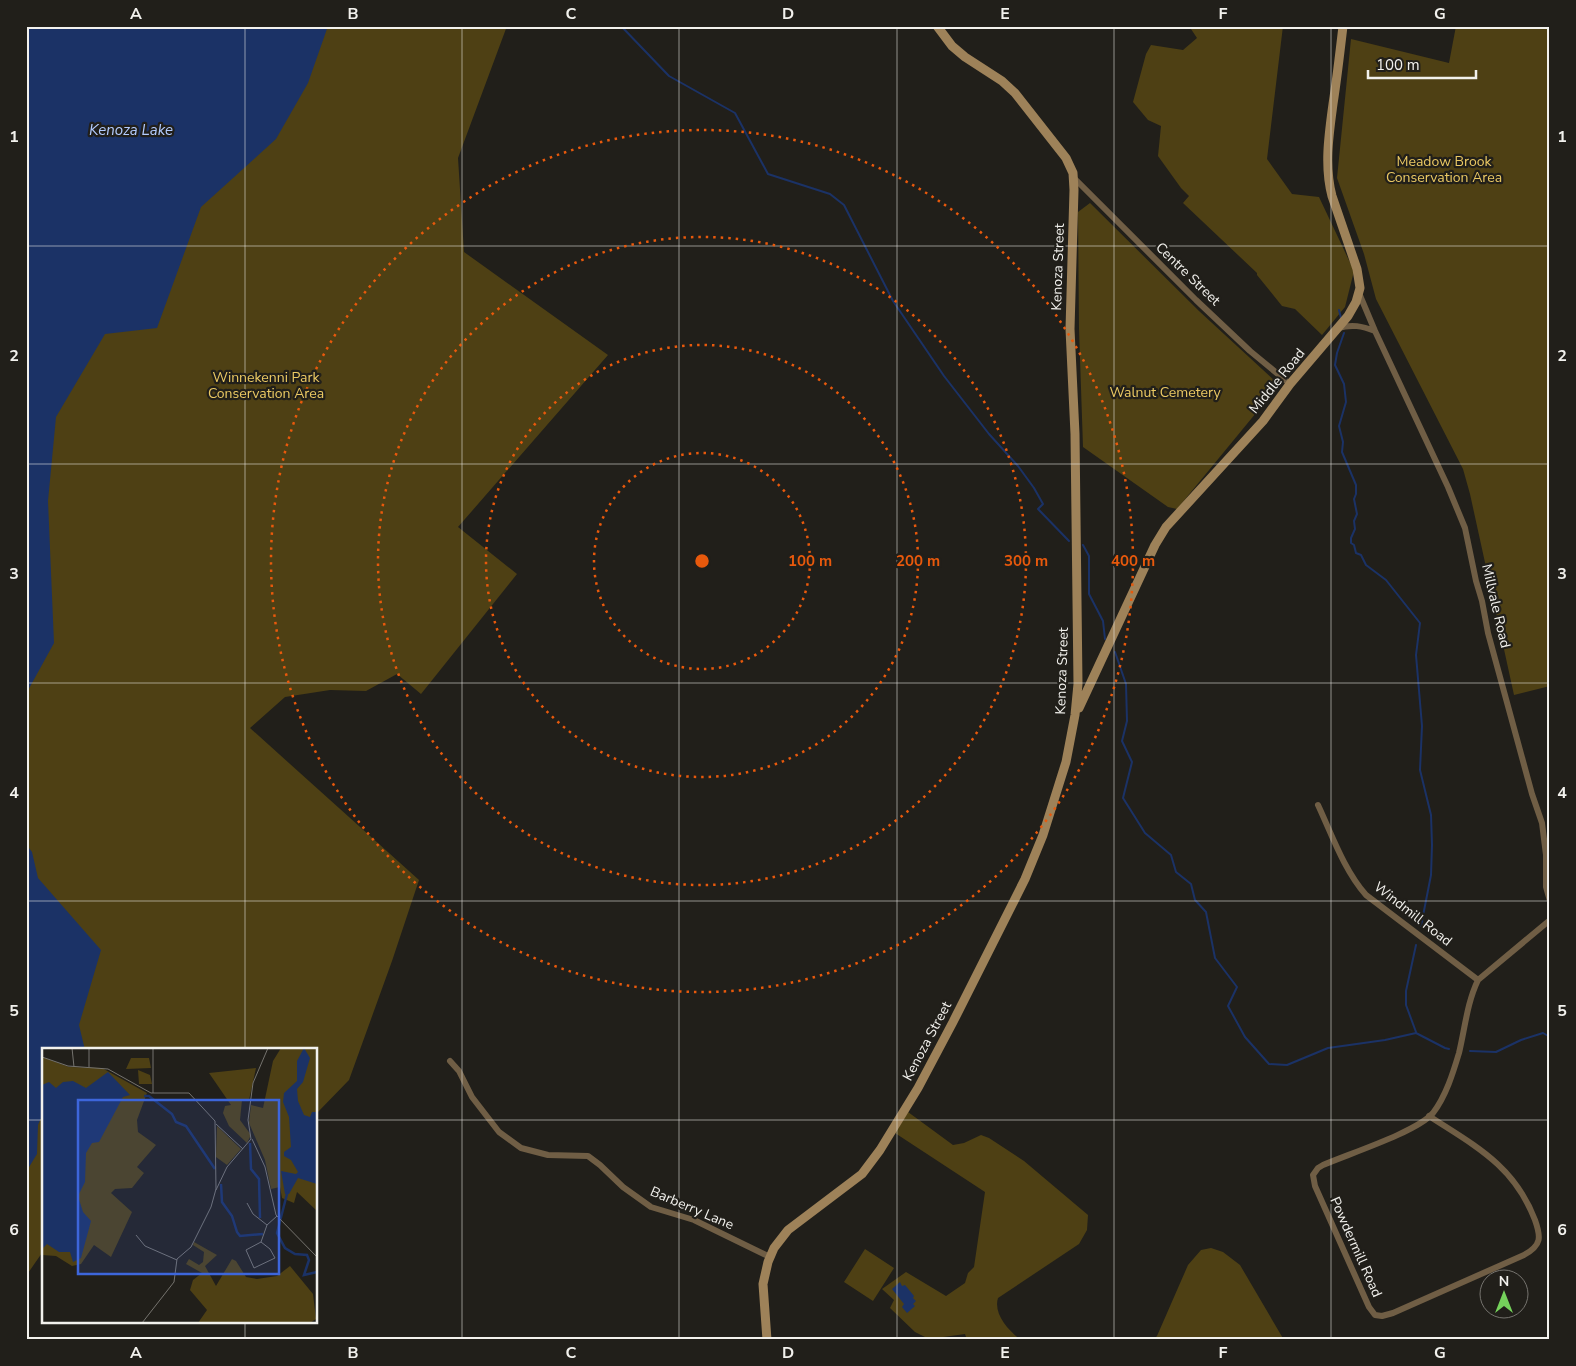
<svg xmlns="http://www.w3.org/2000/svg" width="1576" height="1366" font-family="'Nunito Sans',sans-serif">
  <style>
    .green { fill: #4e4014 }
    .water { fill: #1b3266 }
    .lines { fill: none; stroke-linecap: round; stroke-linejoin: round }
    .stream { stroke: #1b3266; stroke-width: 2 }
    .street { stroke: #705e45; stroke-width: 6 }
    .secondary { stroke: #9e8259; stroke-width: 9 }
    .grid { fill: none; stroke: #f2f1ed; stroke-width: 1; stroke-opacity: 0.55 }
    .ring { fill: none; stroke: #e8590c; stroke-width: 2.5; stroke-dasharray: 2.5 5 }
    .labels { text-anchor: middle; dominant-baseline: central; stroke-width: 4.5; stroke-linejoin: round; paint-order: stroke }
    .park-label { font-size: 14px; fill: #ebc963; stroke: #211f1a }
    .street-label { font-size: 14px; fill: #f2f1ed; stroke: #211f1a }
    .water-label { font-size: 15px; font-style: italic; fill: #b3ccff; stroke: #211f1a }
    .inset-river { fill: none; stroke: #1b3266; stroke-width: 2.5 }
    .inset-road { fill: none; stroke: #75736e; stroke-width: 1 }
    .view { fill: #3d66db; fill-opacity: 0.15; stroke: #3d66db; stroke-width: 2.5 }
    .inset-edge { fill: none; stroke: #f2f1ed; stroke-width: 2.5 }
    .centre { fill: #e8590c; stroke: #211f1a; stroke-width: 2.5 }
    .ring-label { font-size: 15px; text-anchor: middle; font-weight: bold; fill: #e8590c; stroke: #211f1a; stroke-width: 4.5; stroke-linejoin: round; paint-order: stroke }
    .neatline { fill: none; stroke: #f2f1ed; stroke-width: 2 }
    .grid-label { font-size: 16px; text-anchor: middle; font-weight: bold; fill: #f2f1ed }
  </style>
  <rect width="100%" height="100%" fill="#211f1a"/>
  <path class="green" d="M 26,26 L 507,26 L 458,158 L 464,252 L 608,355 L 458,527 L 517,574 L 421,694 L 397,674 L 366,691 L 330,690 L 285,697 L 250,728 L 419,880 L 392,961 L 349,1080 L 316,1114 L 316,1050 L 44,1050 L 44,1250 L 26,1276 Z
    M 1189,26 L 1283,26 L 1267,159 L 1292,194 L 1319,197 L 1354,271 L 1345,307 L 1322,335 L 1295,309 L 1282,306 L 1257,275 L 1257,273 L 1183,203 L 1189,196 L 1181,188 L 1158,156 L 1161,126 L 1148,120 L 1133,102 L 1146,54 L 1151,45 L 1183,50 L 1197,38 Z
    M 1456,26 L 1550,26 L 1550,686 L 1514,695 L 1470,494 L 1463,469 L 1376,299 L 1364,254 L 1337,178 L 1351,39 L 1449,63 Z
    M 1090,203 L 1199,311 L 1276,382 L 1274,391 L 1177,509 L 1168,507 L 1083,447 L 1079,329 L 1078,212 Z
    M 908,1112 L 953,1145 L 964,1143 L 981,1135 L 989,1138 L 1024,1161 L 1088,1215 L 1087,1230 L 1079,1244 L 998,1298 C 993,1314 1009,1331 1021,1340 L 967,1340 L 965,1334 L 929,1339 L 915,1332 L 890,1308 L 894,1300 L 882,1289 L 906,1272 L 946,1296 L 965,1283 L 968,1273 L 974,1267 L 985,1192 L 895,1133 Z
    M 1211,1248 L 1223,1252 L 1240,1265 L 1284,1340 L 1153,1340 L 1157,1336 L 1188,1265 L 1201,1250 Z
    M 865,1249 L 894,1268 L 873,1301 L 844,1282 Z"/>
  <path class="water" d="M 26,26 L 328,26 L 308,83 L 276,139 L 201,207 L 157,328 L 105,334 L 56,417 L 48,501 L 54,643 L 26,694 Z
    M 26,844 L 32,852 L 38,878 L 101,950 L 79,1025 L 85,1050 L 44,1050 L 44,1111 L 38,1125 L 37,1154 L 26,1172 Z
    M 900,1282 L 902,1286 L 905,1285 L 914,1296 L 913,1298 L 916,1301 L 913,1304 L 915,1306 L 907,1313 L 902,1307 L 904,1304 L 892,1289 Z"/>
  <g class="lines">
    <path class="stream" d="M 621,26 L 669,76 L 735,113 L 768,174 L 830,194 L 844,205 L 893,301 L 944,376 L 989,434 L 1018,466 L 1034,488 L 1043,504 L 1038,509 L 1069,541
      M 1339,310 L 1341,318
      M 1344,333 L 1337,353 L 1335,365 L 1344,384 L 1346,402 L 1339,426 L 1343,442 L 1342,452 L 1356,485 L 1356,494 L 1354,499 L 1357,514 L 1354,521 L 1355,529 L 1351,538 L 1351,543 L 1354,545 L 1356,553 L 1361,555 L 1366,565 L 1386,580 L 1420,623 L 1416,655 L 1422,726 L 1420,770 L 1431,815 L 1432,845 L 1431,875 L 1421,926
      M 1083,545 L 1089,556 L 1089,594 L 1103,621 L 1105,639
      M 1115,652 L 1126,684 L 1127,721 L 1122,741 L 1132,762 L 1123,798 L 1145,833 L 1171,855 L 1176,872 L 1191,884 L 1195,900 L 1206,912 L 1215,958 L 1237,987 L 1228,1006 L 1245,1037 L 1269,1064 L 1287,1065 L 1328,1048 L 1385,1040 L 1416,1033 L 1445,1048 L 1449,1049
      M 1416,1032 L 1406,1005 L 1406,991 L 1416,945
      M 1470,1051 L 1496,1052 L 1521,1040 L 1543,1033 L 1550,1037"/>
    <path class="street" d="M 1074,178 L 1196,300 L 1250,351 L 1290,384
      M 1359,293 L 1375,331 L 1448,487 L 1465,528 L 1476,581 L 1482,601 L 1488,633 L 1532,794 L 1542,823 L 1546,855 L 1546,887 L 1550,901
      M 1338,328 C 1352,324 1362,326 1375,331
      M 1318,805 C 1332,835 1344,870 1366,895 L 1478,980
      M 450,1061 L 459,1071 L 472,1097 L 499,1132 L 521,1148 L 548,1155 L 588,1156 L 600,1165 L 623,1187 L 651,1207 L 694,1220 L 770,1257
      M 1429,1116 C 1475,1146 1514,1165 1535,1220 C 1541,1237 1542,1245 1524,1255 L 1393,1313 L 1382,1316 L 1375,1315 L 1369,1307 L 1315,1186 L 1313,1175 L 1318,1168 L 1323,1165 C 1348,1154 1417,1132 1433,1113 C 1446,1096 1453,1073 1459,1053 C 1465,1028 1467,1003 1478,980 L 1550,920"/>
    <path class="secondary" d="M 1079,708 L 1155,545 L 1166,527 L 1263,421 L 1290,384 L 1348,316 L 1356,302 L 1360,288 L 1357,269 L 1332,196 C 1324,166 1329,134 1333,104 C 1337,78 1340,52 1343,26
      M 767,1340 L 763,1284 L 768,1262 L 774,1248 L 788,1230 L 862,1174 L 880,1150 L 918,1088 L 953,1022 L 1025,879 L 1043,835 L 1066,762 L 1075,715 L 1078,684 L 1075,434 L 1070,329 L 1074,190 L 1073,173 L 1066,158 L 1015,93 L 1002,81 L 965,57 L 952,46 L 937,26"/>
  </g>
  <path class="grid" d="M 245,26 L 245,1050M 462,26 L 462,1340M 679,26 L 679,1340M 897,26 L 897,1340M 1114,26 L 1114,1340M 1331,26 L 1331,1340M 26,246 L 1550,246M 26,464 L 1550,464M 26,683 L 1550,683M 26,901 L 1550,901M 26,1120 L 44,1120M 316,1120 L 1550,1120M 245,1322 L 245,1340"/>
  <g class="ring">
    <circle cx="702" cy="561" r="108"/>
    <circle cx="702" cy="561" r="216"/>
    <circle cx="702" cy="561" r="324"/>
    <circle cx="702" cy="561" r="431"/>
  </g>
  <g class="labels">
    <g class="park-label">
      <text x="1444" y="161">Meadow Brook<tspan x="1444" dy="16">Conservation Area</tspan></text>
      <text x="266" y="377">Winnekenni Park<tspan x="266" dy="16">Conservation Area</tspan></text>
      <text x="1165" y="392">Walnut Cemetery</text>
    </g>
    <g class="street-label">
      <text transform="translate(1058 267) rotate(-88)">Kenoza Street</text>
      <text transform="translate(1188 274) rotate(44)">Centre Street</text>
      <text transform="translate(1277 381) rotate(-51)">Middle Road</text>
      <text transform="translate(1496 606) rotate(77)">Millvale Road</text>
      <text transform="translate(1062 671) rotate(-88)">Kenoza Street</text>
      <text transform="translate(1413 914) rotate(38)">Windmill Road</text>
      <text transform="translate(927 1041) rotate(-62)">Kenoza Street</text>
      <text transform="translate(692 1208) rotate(23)">Barberry Lane</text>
      <text transform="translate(1356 1247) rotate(66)">Powdermill Road</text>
    </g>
    <g class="water-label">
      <text x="131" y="130">Kenoza Lake</text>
    </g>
  </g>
  <g transform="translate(42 1048)">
    <rect width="275" height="275" fill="#211f1a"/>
    <path d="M 239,0 L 275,0 L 275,163 L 255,144 L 252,155 L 240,150 L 238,139 L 229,141 L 223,112 L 207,75 L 209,57 L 221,60 L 231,13 ZM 0,9 L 27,19 L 60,20 L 105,45 L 95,72 L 96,84 L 114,97 L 95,119 L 102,125 L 90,140 L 73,141 L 69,145 L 90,164 L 69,209 L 52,197 L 39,216 L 30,218 L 14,208 L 0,207 ZM 89,10 L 107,10 L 109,20 L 84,21 ZM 214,20 L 207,52 L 200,52 L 198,72 L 209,87 L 205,95 L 187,78 L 181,65 L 183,58 L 189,57 L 167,25 ZM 96,22 L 108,27 L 110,36 L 97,36 ZM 175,78 L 199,101 L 185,117 L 174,109 ZM 152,194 L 175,207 L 163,218 L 174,238 L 190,211 L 194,213 L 204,229 L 215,231 L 235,228 L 248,218 L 271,246 L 274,271 L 268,275 L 156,275 L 165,262 L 148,242 L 151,232 L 160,225 L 144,216 L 147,211 L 157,217 L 161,214 L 162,204 L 151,197 Z" fill="#4e4014"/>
    <path d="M 262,0 L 268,10 L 261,34 L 255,41 L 256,53 L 262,67 L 268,69 L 270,64 L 275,64 L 275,136 L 256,130 L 247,146 L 243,146 L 239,123 L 254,126 L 256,124 L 249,112 L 242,108 L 242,104 L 249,99 L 247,69 L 241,54 L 242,45 L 255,33 L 255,13 ZM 66,24 L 88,47 L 81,49 L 57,94 L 50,95 L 44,105 L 43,134 L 36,148 L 41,164 L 49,173 L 39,210 L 31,214 L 28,204 L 17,204 L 5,196 L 0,201 L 0,37 L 7,34 L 14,40 L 21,34 L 31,33 L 44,40 Z" fill="#1b3266"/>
    <path class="inset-river" d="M 102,48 L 107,48 L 130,66 L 134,74 L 144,78 L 173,121M 208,95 L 209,121 L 217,131 L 218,170M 179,136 L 180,154 L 190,168 L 195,184 L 198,188 L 221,186M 246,142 L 235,185 L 243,200 L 253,206 L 265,207 L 267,212 L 262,227 L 275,224"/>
    <path class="inset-road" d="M 30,0 L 32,19M 47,0 L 47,19M 111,0 L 111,45M 0,9 L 26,18 L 66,21 L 109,45 L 147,45 L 173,73 L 174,141 L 169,159 L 149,199 L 135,211 L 132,234 L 100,275M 174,76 L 201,101M 210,91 L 223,119 L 234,167 L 275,209M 174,142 L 185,119 L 209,91 L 206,72 L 211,35 L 226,0M 205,155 L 211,166 L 225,177M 94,187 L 103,198 L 135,212M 219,194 L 204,202 L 212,220 L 233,210 L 228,201 L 219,194 L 225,177 L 235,168"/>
    <path class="view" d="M 36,52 L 237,52 L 237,226 L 36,226 Z"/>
    <rect width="275" height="275" class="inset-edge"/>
  </g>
  <circle cx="702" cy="561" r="8" class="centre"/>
  <g class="ring-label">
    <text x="810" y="566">100 m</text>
    <text x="918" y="566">200 m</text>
    <text x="1026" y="566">300 m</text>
    <text x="1133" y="566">400 m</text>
  </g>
  <rect width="1576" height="1366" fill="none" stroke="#211f1a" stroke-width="55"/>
  <g transform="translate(1504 1294)"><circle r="24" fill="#211f1a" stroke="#75736e"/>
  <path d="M0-4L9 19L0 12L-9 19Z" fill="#75d25b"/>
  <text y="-8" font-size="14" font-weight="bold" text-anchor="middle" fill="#f2f1ed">N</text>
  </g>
  <path d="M1368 70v8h108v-8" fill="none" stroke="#f2f1ed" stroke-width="2.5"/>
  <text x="1376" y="70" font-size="15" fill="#f2f1ed" stroke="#211f1a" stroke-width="4" paint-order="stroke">100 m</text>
  <rect x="28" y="28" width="1520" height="1310" class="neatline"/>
  <g class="grid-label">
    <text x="136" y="19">A</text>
    <text x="353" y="19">B</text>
    <text x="571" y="19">C</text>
    <text x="788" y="19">D</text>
    <text x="1005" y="19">E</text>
    <text x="1223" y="19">F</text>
    <text x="1440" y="19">G</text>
    <text x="14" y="142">1</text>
    <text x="1562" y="142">1</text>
    <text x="14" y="361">2</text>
    <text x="1562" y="361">2</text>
    <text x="14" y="579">3</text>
    <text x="1562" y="579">3</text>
    <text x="14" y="798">4</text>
    <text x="1562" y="798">4</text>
    <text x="14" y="1016">5</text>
    <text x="1562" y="1016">5</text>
    <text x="14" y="1235">6</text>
    <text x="1562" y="1235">6</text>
    <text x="136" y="1358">A</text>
    <text x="353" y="1358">B</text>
    <text x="571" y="1358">C</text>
    <text x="788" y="1358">D</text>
    <text x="1005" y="1358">E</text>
    <text x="1223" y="1358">F</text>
    <text x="1440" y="1358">G</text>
  </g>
</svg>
